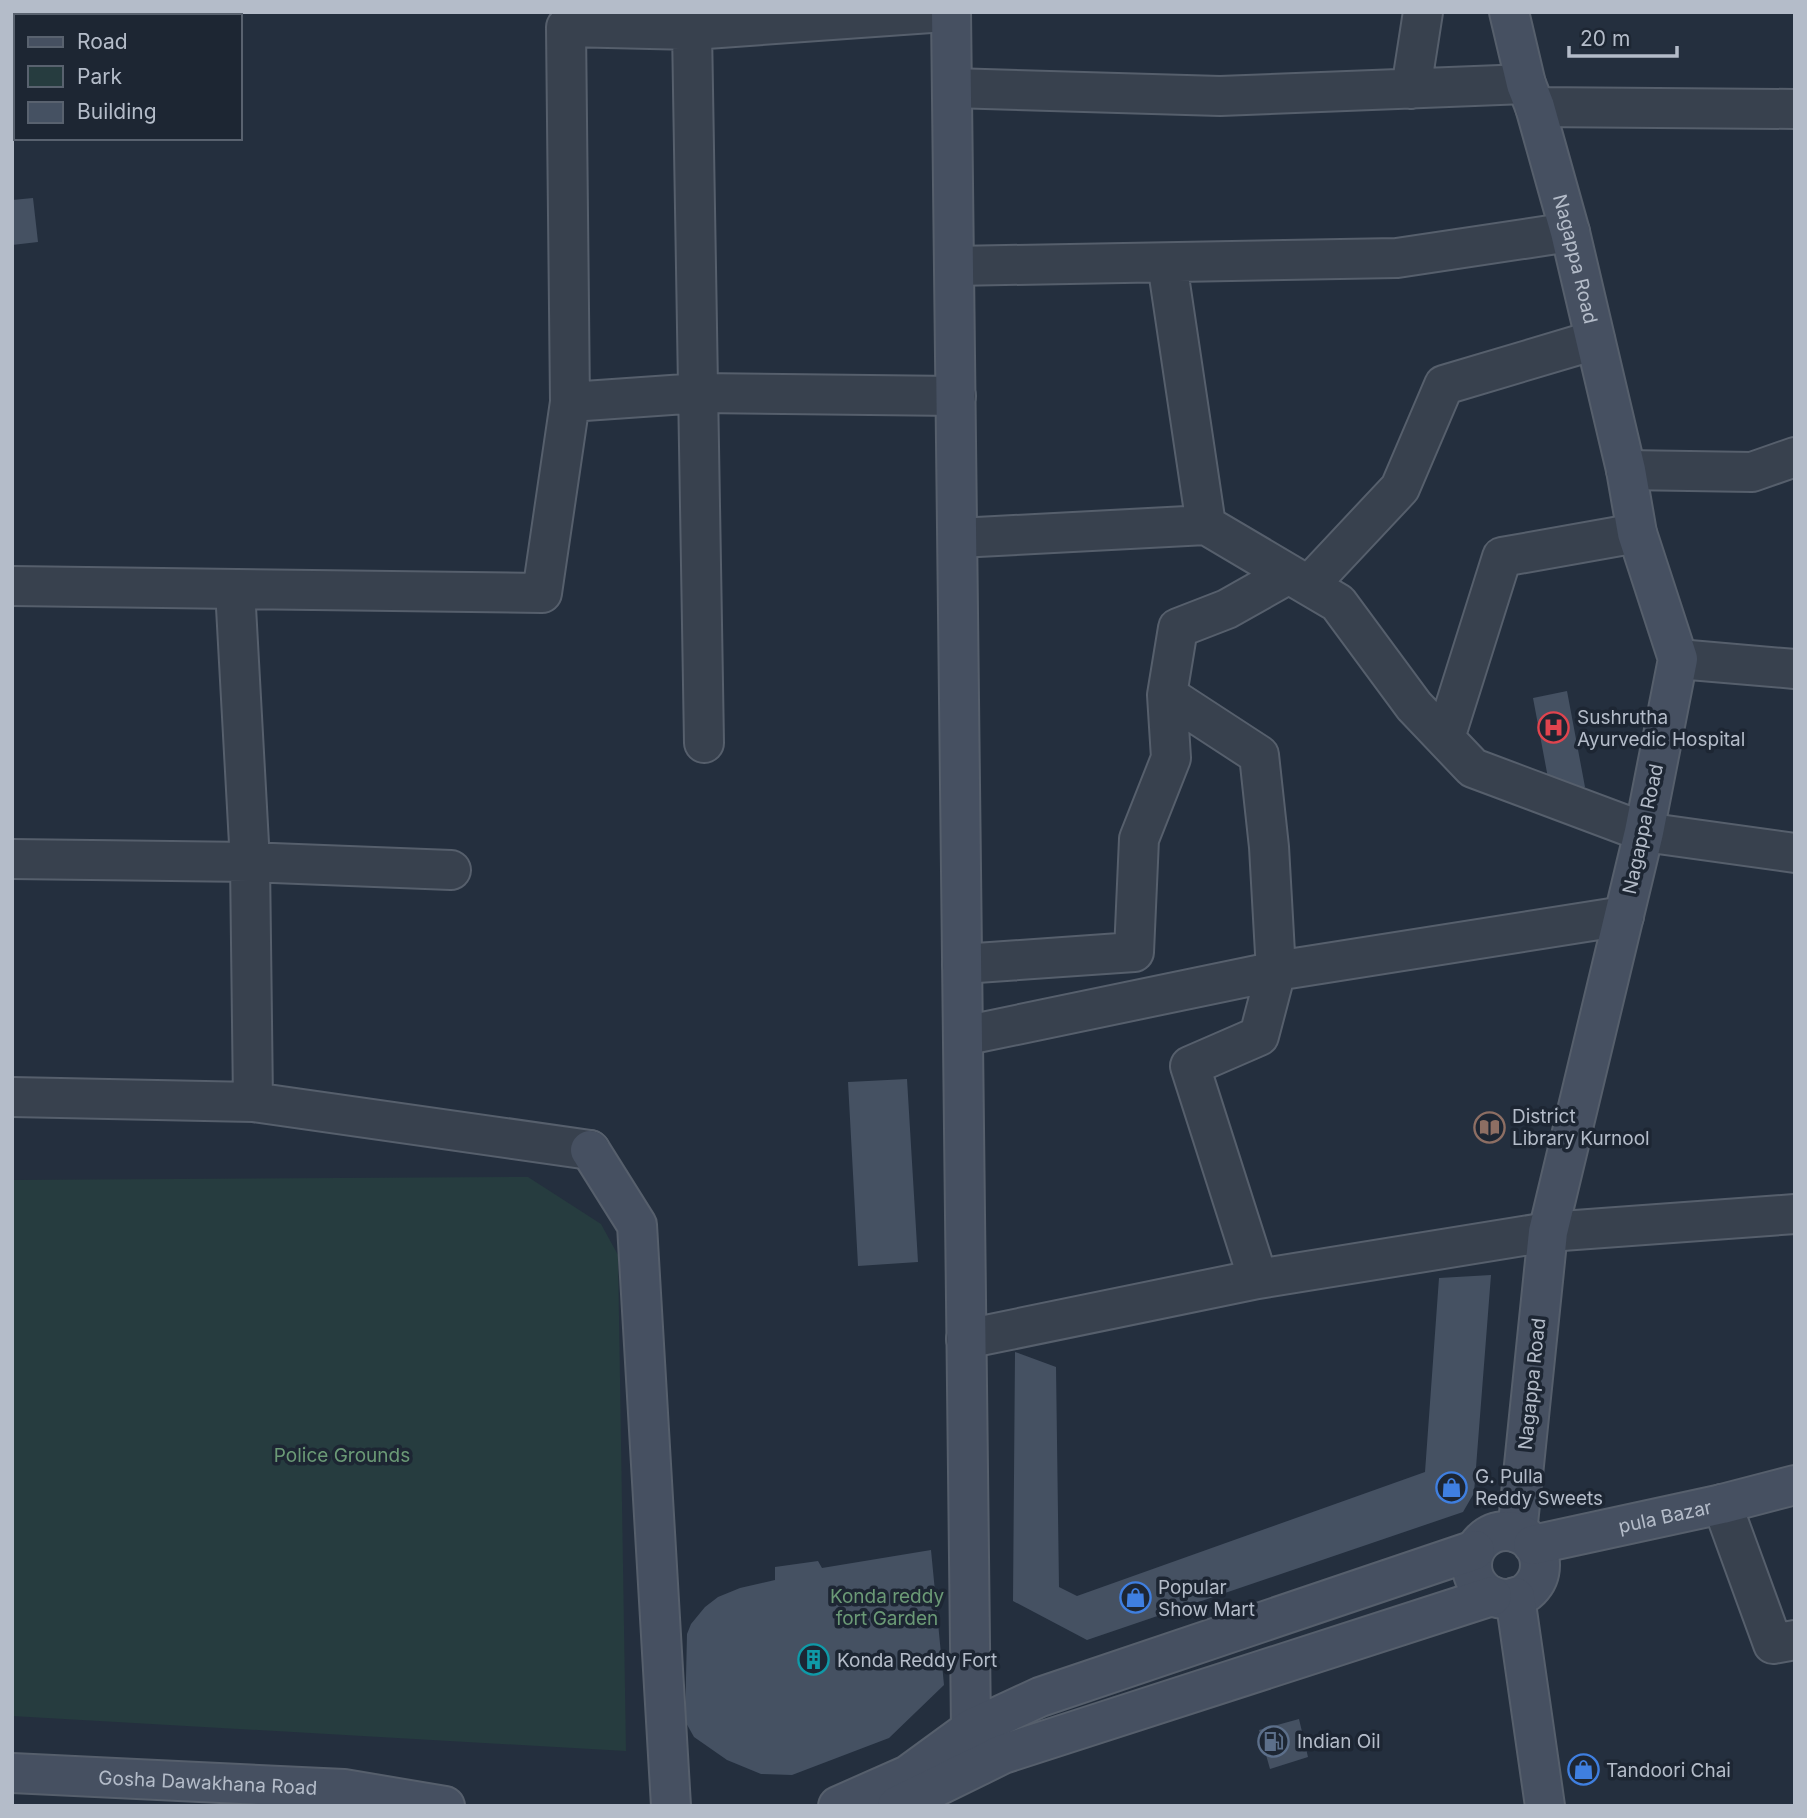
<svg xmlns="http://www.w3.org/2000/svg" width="1807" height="1818" font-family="Inter,sans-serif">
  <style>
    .green { fill: #263c3f }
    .building { fill: #455162 }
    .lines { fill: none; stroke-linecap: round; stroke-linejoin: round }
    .street-casing { stroke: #565f6c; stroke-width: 42 }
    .secondary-casing { stroke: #565f6c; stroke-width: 42 }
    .street { stroke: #38414e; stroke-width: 38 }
    .secondary { stroke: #465061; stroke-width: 38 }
    .labels { text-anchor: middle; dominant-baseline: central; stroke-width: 7; stroke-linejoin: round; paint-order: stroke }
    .street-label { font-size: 19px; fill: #b4bcc9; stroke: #1d2633 }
    .poi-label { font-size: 19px; fill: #b4bcc9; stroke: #1d2633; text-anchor: start }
    .park-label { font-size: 19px; fill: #6b9a76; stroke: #1d2633 }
  </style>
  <rect width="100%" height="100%" fill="#242f3e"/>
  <path class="green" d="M 528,1177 L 601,1224 L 618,1255 L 626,1751 L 12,1716 L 12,1180 Z"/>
  <path class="building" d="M 16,56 L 16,117 L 12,117 L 12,57 Z
    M 33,198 L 38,242 L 12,245 L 12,200 Z
    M 1567,691 L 1585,787 L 1551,794 L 1533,698 Z
    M 907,1079 L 918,1262 L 858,1266 L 848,1082 Z
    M 1491,1275 L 1474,1493 L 1463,1512 L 1087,1640 L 1013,1601 L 1015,1352 L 1056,1367 L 1059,1587 L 1077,1596 L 1425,1472 L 1439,1278 Z
    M 931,1550 L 944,1685 L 889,1738 L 792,1775 L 761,1774 L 727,1760 L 694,1737 L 685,1721 L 687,1634 L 691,1624 L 705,1607 L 718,1597 L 740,1588 L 775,1580 L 775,1567 L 818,1561 L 822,1568 Z
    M 1299,1719 L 1308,1757 L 1270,1769 L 1259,1730 Z"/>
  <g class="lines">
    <defs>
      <path id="street" d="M 692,30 L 704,743
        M 952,88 L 1220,96 L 1526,84
        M 1411,89 L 1423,12
        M 1535,107 L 1795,109
        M 1167,263 L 1206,525 L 1338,603 L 1414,706 L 1473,768 L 1644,832 L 1795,853
        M 954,266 L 1397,258 L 1570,232
        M 570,402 L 700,393 L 956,396
        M 1626,470 L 1752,472 L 1795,457
        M 958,538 L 1206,525
        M 1309,585 L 1400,488 L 1444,385 L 1595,340
        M 12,586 L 542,593 L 570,402 L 566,27 L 692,30 L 945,12
        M 235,589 L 250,862 L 253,1102
        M 1678,659 L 1795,669
        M 1445,738 L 1502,557 L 1637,533
        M 12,859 L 250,862 L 451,870
        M 962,964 L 1134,952 L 1139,839 L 1171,758 L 1167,695 L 1178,628 L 1227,609 L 1289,574
        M 963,1036 L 1276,971 L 1624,916
        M 12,1097 L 253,1102 L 590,1150
        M 1258,1279 L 1548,1232 L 1795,1214
        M 966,1339 L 1258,1279 L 1190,1066 L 1259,1036 L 1276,971 L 1269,847 L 1259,755 L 1167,695
        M 1722,1504 L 1773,1644 L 1795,1640"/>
      <g id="secondary">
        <path d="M 951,12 L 971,1729 L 980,1765"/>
        <path id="s1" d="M 1509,12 L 1526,84 L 1535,107 L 1570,232 L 1626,470 L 1637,533 L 1678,659 L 1644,832 L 1548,1232 L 1517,1533"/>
        <path d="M 590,1150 L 637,1225 L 671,1806"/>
        <circle cx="1506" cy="1565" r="34"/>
        <path id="s2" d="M 1533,1545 L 1722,1504 L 1795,1485"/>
        <path d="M 1515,1597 L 1545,1806"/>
        <path id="s3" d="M 12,1773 L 344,1789 L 445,1806"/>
        <path d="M 838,1806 L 908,1775 L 971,1729 L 1040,1697 L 1475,1550"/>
        <path d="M 897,1806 L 1003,1754 L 1492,1596"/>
      </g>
    </defs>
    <use href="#street" class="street-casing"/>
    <use href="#secondary" class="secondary-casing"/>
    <use href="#street" class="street"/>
    <use href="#secondary" class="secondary"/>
  </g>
  <defs>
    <symbol id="hospital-ring" viewBox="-11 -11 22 22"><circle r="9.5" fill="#1d2633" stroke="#e0444e" stroke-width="1.5"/><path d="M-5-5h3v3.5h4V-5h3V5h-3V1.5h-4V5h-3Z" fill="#e0444e"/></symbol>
    <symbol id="library-ring" viewBox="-11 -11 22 22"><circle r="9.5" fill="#1d2633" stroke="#8d6e63" stroke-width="1.5"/><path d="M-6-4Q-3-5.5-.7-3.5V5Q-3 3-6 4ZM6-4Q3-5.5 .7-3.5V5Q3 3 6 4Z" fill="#8d6e63"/></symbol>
    <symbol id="shop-ring" viewBox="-11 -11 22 22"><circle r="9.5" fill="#1d2633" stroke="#3f7fe0" stroke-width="1.5"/><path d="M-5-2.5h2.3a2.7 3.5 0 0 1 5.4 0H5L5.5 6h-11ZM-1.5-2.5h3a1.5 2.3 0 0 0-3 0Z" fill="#3f7fe0"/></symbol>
    <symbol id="building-ring" viewBox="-11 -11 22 22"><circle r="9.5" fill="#1d2633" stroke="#0f9aa8" stroke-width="1.5"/><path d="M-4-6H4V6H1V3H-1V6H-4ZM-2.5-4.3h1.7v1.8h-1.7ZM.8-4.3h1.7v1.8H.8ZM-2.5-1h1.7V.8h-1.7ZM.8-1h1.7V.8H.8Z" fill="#0f9aa8"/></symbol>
    <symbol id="fuel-ring" viewBox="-11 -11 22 22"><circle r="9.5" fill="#1d2633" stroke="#5c6f8a" stroke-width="1.5"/><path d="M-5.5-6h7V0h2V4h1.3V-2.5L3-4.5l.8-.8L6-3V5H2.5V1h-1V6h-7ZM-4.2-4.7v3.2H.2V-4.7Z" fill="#5c6f8a"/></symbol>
  </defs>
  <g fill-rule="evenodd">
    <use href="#hospital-ring" x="1536" y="710" width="35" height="35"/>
    <use href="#library-ring" x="1472" y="1110" width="35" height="35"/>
    <use href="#shop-ring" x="1434" y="1470" width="35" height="35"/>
    <use href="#shop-ring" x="1118" y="1580" width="35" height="35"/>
    <use href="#building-ring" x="796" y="1642" width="35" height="35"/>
    <use href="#fuel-ring" x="1256" y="1724" width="35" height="35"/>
    <use href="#shop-ring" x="1566" y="1752" width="35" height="35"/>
  </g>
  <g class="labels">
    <g class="street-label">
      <text stroke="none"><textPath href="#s1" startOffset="256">Nagappa Road</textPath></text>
      <text transform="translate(1643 829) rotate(-78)">Nagappa Road</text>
      <text transform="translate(1532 1384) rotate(-84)">Nagappa Road</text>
      <text stroke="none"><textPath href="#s2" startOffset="135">pula Bazar</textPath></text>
      <text stroke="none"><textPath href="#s3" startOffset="196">Gosha Dawakhana Road</textPath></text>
    </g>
    <g class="poi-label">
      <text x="1577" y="717">Sushrutha<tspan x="1577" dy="22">Ayurvedic Hospital</tspan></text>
      <text x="1512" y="1116">District<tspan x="1512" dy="22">Library Kurnool</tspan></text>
      <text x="1475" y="1476">G. Pulla<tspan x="1475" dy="22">Reddy Sweets</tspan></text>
      <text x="1158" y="1587">Popular<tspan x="1158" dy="22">Show Mart</tspan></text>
      <text x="837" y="1660">Konda Reddy Fort</text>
      <text x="1297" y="1741">Indian Oil</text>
      <text x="1606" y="1770">Tandoori Chai</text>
    </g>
    <g class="park-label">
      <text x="342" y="1455">Police Grounds</text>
      <text x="887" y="1596">Konda reddy<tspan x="887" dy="22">fort Garden</tspan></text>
    </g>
  </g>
  <rect width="1807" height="1818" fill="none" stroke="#b4bcc9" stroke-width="28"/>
  <rect x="14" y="14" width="228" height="126" fill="#1d2633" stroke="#59626f" stroke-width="2"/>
  <rect x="28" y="37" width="35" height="10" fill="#465061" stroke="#59626f" stroke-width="2"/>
  <text x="77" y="49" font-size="21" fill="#b4bcc9">Road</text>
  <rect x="28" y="66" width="35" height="21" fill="#263c3f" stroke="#59626f" stroke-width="2"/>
  <text x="77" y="84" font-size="21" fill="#b4bcc9">Park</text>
  <rect x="28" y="102" width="35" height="21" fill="#455162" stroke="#59626f" stroke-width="2"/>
  <text x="77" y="119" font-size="21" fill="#b4bcc9">Building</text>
  <path d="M1569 46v10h108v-10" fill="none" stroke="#b4bcc9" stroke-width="3.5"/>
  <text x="1580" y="46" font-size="21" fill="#b4bcc9" stroke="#1d2633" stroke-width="5" paint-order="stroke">20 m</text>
</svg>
